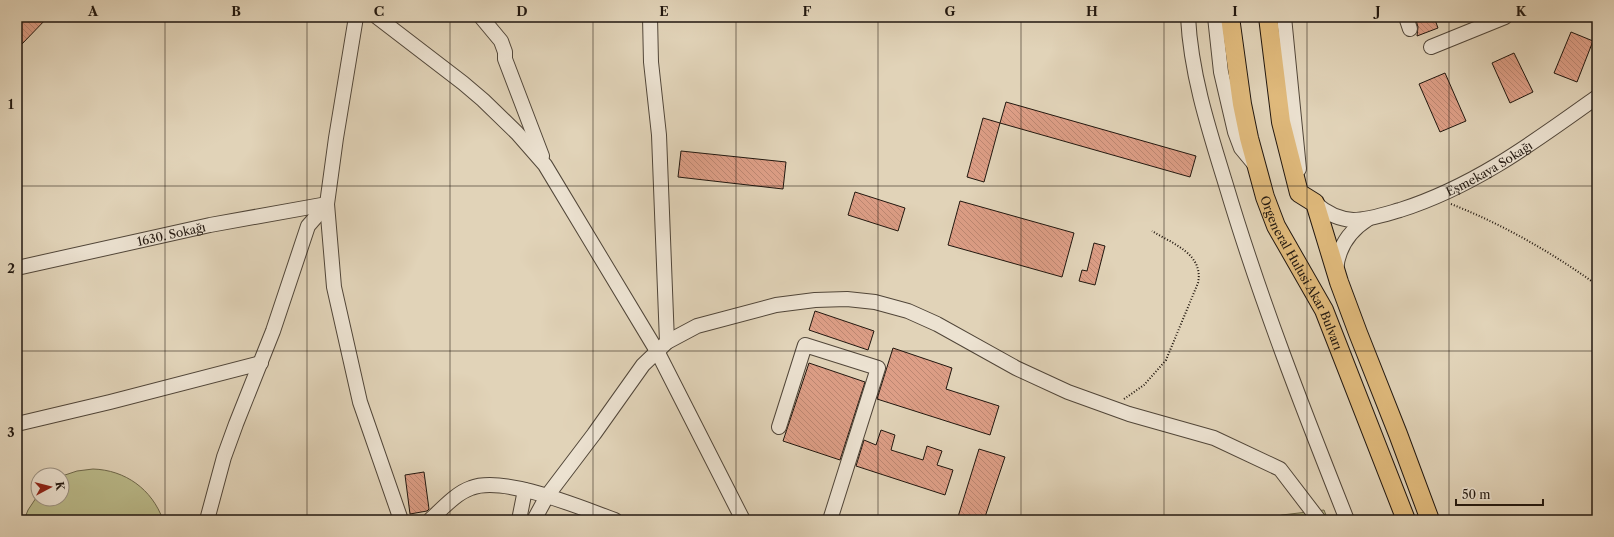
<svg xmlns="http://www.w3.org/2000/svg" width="1614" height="537" font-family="'Libre Caslon Text',serif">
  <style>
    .grass { fill: url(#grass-tufts); stroke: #6e684c }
    .pitch { fill: #baba8a; stroke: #6e684c }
    .building { fill: url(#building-back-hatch); stroke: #21170f }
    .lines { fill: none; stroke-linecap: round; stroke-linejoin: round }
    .minor-casing { stroke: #514639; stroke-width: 16 }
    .major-casing { stroke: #21170f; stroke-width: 20 }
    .path { stroke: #21170f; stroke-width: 2; stroke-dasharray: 1 2; stroke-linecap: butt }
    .minor { stroke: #ece2d1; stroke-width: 14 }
    .major { stroke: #e0ba7c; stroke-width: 18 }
    .grid { fill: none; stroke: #21170f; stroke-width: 1; stroke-opacity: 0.55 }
    .labels { text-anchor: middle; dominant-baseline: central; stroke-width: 3; stroke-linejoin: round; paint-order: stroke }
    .street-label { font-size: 12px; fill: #21170f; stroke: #ece2d1 }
    .neatline { fill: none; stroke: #21170f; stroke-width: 1.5 }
    .grid-label { font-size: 13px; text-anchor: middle; font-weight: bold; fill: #21170f }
  </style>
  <defs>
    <pattern id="grass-tufts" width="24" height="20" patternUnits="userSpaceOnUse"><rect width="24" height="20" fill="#baba8a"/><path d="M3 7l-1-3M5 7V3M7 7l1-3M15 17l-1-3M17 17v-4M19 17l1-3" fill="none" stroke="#a09f76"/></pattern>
    <pattern id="building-back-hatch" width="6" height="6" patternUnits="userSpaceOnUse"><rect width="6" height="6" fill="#dd9e86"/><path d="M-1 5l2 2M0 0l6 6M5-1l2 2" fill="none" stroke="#bd8772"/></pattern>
  </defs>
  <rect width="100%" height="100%" fill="#e1d3b8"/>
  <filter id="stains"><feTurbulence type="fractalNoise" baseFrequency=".005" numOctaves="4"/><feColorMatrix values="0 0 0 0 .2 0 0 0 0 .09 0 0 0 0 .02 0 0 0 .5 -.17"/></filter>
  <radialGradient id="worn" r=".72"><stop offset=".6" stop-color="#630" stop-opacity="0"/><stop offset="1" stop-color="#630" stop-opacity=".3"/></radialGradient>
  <path class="grass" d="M 1324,510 L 1328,520 L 1264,520 L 1282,515 Z"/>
  <path class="pitch" d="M 93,469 C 125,470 152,489 163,520 L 24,520 L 28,510 L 38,495 L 38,499 L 62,499 L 62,476 L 77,471 Z"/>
  <path class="building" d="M 17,17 L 48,17 L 22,44 L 17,39 Z
    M 1415,17 L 1434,17 L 1438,28 L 1417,36 L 1418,27 Z
    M 1571,32 L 1593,41 L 1577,82 L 1554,73 Z
    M 1514,53 L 1533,92 L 1510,103 L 1492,63 Z
    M 1445,73 L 1466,121 L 1440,132 L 1419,84 Z
    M 1006,102 L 1196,156 L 1190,177 L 1000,123 Z
    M 983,118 L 1000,123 L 984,182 L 967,177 Z
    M 681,151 L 786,162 L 783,189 L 678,177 Z
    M 855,192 L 905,208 L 898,231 L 848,215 Z
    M 960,201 L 1074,233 L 1062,277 L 948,245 Z
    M 1094,243 L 1105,246 L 1095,285 L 1079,281 L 1082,270 L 1087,271 Z
    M 815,311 L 874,331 L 868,350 L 809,330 Z
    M 893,348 L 952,368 L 946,389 L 999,406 L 990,435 L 877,399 Z
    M 809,363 L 865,382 L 840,460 L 783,441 Z
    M 881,430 L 895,435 L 891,450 L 923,460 L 927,446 L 942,451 L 937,465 L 953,470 L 945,495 L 856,466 L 864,440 L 876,445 Z
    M 979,449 L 1005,457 L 984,520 L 957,520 Z
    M 424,472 L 429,509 L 427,511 L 410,514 L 405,475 Z"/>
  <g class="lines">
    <defs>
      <g id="minor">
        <path d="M 356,17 L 336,138 L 327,204 L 334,287 L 360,402 L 401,520"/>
        <path d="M 377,17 L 463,83 L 483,100 L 517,133 L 545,165 L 657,351 L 743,520"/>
        <path d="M 481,17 L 501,41 L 505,52 L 505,59 L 542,156"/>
        <path d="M 650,17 L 651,62 L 659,135 L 667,342"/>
        <path d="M 1188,17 C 1191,75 1209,130 1226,185 C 1260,299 1303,409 1347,520"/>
        <path d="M 1215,17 L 1221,72 L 1235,132 L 1241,148 L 1255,165"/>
        <path d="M 1284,17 L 1299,169"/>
        <path d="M 1406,17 L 1410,29"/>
        <path d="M 1431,47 L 1505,17"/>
        <path id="s1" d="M 1315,203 C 1326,213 1338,219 1353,220 C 1369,220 1386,214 1400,210 C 1475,186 1534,142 1597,97"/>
        <path id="s2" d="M 17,268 L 210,225 L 327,204"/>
        <path d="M 1336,270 C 1338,247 1349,231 1368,219"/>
        <path d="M 17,424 L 110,402 L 261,363"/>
        <path d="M 779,427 L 805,345 L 878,368 L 830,520"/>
        <path d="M 207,520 L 224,457 L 236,424 L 273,331 L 308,226 L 327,204"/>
        <path d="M 430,520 C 442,509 456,493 471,488 C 504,475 581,508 615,520"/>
        <path d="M 519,520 L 525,490"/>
        <path d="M 534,520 L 547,496 L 594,434 L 643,365 L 667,342 L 697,326 L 776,305 L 815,300 L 847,299 L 875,302 L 908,311 L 937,324 L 1016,368 L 1068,392 L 1129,414 L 1214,438 L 1280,469 L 1319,520"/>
      </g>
      <g id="major">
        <path id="s3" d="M 1230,17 L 1242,104 L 1249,138 L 1265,197 L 1276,226 L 1324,310 L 1406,520"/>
        <path d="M 1268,17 L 1281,122 L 1299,193 L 1315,203 L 1339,282 L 1358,333 L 1398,434 L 1430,520"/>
      </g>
    </defs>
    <use href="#minor" class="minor-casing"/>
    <use href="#major" class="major-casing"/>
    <path class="path" d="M 1451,204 C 1504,225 1551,252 1597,285
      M 1124,399 L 1144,385 L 1166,360 L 1198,283 C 1204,254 1173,244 1152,231"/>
    <use href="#minor" class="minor"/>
    <use href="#major" class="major"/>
  </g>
  <path class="grid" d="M 165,17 L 165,520M 307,17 L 307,520M 450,17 L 450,520M 593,17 L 593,520M 736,17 L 736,520M 878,17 L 878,520M 1021,17 L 1021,520M 1164,17 L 1164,520M 1307,17 L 1307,520M 1449,17 L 1449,520M 17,186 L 1597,186M 17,351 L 1597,351"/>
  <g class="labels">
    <g class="street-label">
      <text stroke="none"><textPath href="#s1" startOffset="189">Eşmekaya Sokağı</textPath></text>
      <text stroke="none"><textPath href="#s2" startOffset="158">1630. Sokağı</textPath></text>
      <text stroke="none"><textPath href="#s3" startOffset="268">Orgeneral Hulusi Akar Bulvarı</textPath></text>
    </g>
  </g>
  <rect width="1614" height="537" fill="none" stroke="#e1d3b8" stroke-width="44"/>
  <g transform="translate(50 487) rotate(83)"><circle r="19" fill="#ece2d1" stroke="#9b9183"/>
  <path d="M0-3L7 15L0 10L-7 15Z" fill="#8f2418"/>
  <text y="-6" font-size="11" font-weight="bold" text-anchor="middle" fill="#21170f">K</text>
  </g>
  <path d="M1456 499v6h87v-6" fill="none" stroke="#21170f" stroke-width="2"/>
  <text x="1462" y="499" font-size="12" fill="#21170f" stroke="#ece2d1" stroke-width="3" paint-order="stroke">50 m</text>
  <rect x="22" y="22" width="1570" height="493" class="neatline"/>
  <g class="grid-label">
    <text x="93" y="16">A</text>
    <text x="236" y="16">B</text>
    <text x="379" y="16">C</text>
    <text x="522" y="16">D</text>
    <text x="664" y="16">E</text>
    <text x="807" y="16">F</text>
    <text x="950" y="16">G</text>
    <text x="1092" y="16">H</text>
    <text x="1235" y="16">I</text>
    <text x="1378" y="16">J</text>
    <text x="1521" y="16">K</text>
    <text x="11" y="109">1</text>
    <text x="11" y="273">2</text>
    <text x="11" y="437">3</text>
  </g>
  <rect width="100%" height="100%" filter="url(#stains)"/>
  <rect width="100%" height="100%" fill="url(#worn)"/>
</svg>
